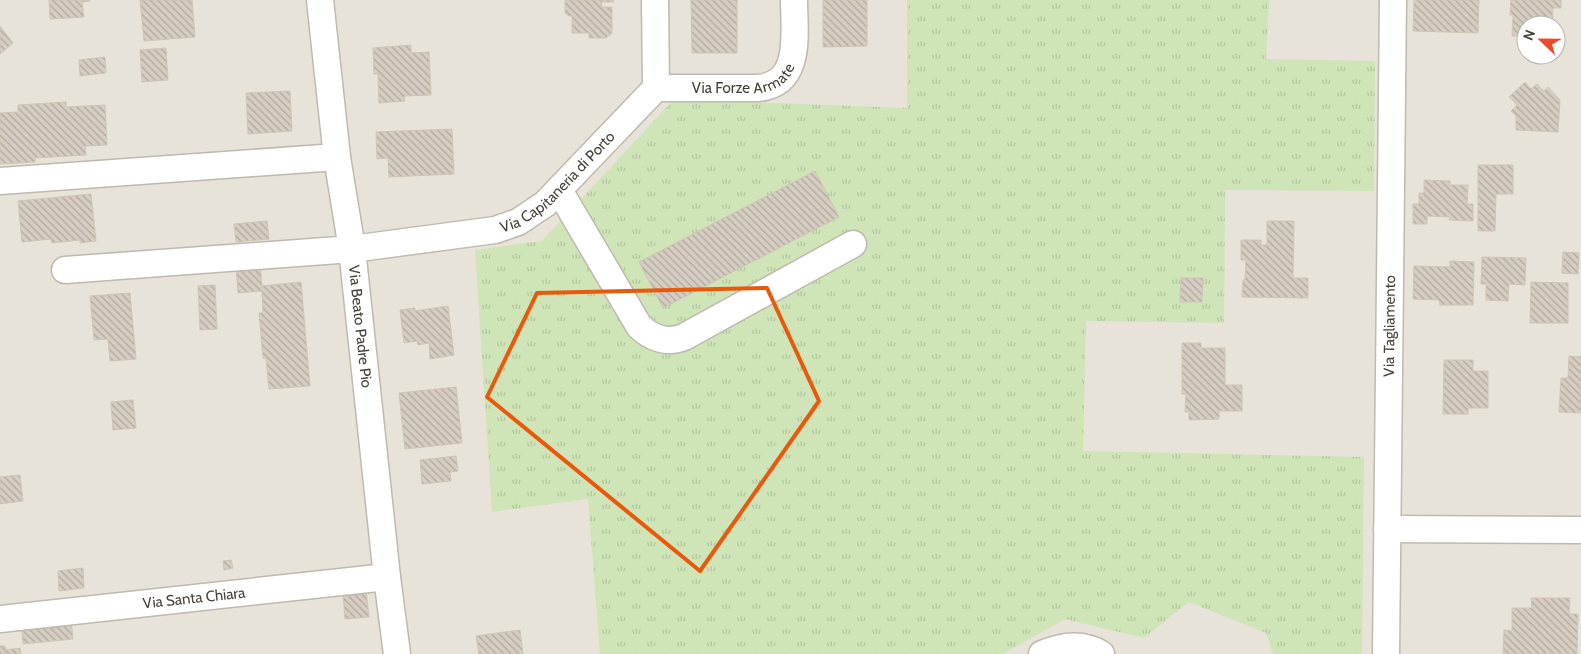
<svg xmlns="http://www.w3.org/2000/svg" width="1581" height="654" font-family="Cabin,sans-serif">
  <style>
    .residential { fill: #e7e3d9; fill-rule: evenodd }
    .grass { fill: url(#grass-tufts) }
    .building { fill: url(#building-back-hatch); stroke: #cfc5b4 }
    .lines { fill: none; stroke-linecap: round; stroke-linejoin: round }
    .minor-casing { stroke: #bfb9ae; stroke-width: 29 }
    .minor { stroke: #fff; stroke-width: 26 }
    .marked { fill: none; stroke: #e8590c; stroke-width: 4; stroke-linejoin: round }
    .labels { text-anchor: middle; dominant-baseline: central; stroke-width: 5; stroke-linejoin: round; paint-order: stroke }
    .street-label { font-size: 15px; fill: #474239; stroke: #fff }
  </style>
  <defs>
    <pattern id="grass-tufts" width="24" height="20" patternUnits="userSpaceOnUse" patternTransform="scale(1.25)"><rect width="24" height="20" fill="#cfe4b7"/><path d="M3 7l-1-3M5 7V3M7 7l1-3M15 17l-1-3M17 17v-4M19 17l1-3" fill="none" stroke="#b3c59e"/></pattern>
    <pattern id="building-back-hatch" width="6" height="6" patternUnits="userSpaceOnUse" patternTransform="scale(1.25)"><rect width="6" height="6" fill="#d5cdc1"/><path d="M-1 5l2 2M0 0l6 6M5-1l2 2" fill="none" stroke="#afa89e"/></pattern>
  </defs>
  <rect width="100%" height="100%" fill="#f4f1ea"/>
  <path class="residential" d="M 0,0 L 1581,0 L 1581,654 L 0,654 ZM 1526,25 L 1556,25 L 1556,55 L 1526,55 Z"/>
  <path class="grass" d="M 907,0 L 1269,0 L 1266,59 L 1375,61 L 1374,191 L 1225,190 L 1224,323 L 1086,321 L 1083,451 L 1364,457 L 1362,654 L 1273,654 L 1266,633 L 1189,602 L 1144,638 L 1065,619 L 1003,654 L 600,654 L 588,499 L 492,512 L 475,250 L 542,241 L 674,99 L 907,108 Z"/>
  <path class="building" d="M 49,0 L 89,0 L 90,1 L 82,2 L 84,17 L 50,19 Z
    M 140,0 L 192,0 L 195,37 L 144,41 Z
    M 565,0 L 613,0 L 614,2 L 601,2 L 602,7 L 612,7 L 612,33 L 606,38 L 589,38 L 589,33 L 572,33 L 572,16 L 569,16 L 565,13 Z
    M 691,0 L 737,0 L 737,53 L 692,53 Z
    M 823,0 L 867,0 L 867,46 L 823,47 Z
    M 1414,0 L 1479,0 L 1478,33 L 1413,31 Z
    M 1511,0 L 1561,0 L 1561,8 L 1553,8 L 1552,25 L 1526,25 L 1526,36 L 1512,36 L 1513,15 L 1510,15 Z
    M 0,26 L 13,43 L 0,54 Z
    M 411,45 L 411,53 L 429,52 L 431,95 L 404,96 L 405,101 L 379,103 L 378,74 L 374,74 L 373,48 Z
    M 166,48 L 168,80 L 142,82 L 140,50 Z
    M 105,57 L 106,73 L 80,76 L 79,60 Z
    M 1525,82 L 1531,89 L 1537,84 L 1544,91 L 1548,87 L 1560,100 L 1558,132 L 1516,130 L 1516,116 L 1511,111 L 1517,105 L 1509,97 Z
    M 290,91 L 292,131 L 248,134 L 246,93 Z
    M 66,102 L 66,107 L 105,105 L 107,145 L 85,146 L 86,155 L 35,158 L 35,162 L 0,164 L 0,113 L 18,112 L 18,105 Z
    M 452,129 L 454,174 L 389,177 L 388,158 L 377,159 L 376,132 Z
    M 1478,165 L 1513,165 L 1513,194 L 1496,194 L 1495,231 L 1478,231 Z
    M 815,171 L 839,217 L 663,308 L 639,262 Z
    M 1424,180 L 1450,181 L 1450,185 L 1468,185 L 1467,204 L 1473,204 L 1473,221 L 1449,220 L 1450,217 L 1427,216 L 1427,224 L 1413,224 L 1413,204 L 1419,204 L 1419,193 L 1424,193 Z
    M 91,194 L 96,241 L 80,243 L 80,240 L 52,243 L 51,239 L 22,242 L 18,201 Z
    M 267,221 L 269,239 L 236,242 L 234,224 Z
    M 1267,221 L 1294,221 L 1293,278 L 1308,278 L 1308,298 L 1242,297 L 1243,280 L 1245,280 L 1246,260 L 1241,260 L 1241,240 L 1261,240 L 1261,245 L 1267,245 Z
    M 1563,252 L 1579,253 L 1578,274 L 1562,273 Z
    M 1482,257 L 1526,258 L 1525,285 L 1509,284 L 1508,301 L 1486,300 L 1486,284 L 1481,284 Z
    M 1450,261 L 1474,262 L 1473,305 L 1440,305 L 1439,300 L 1413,299 L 1414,266 L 1450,267 Z
    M 260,263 L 262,286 L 301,282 L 310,386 L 269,389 L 266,358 L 263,358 L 259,313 L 263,313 L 262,291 L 238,293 L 236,265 Z
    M 1181,278 L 1203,278 L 1202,302 L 1180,302 Z
    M 1531,282 L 1568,283 L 1568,323 L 1530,323 Z
    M 215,285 L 217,329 L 200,330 L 198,286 Z
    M 130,293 L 136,359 L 110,361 L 108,339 L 94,340 L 90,296 Z
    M 448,306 L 454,355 L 430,359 L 429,343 L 418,345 L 417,341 L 404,343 L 400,310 L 415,308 L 415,311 Z
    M 1182,343 L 1201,343 L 1201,348 L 1225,348 L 1225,385 L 1242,385 L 1242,411 L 1219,411 L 1219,419 L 1189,420 L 1189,412 L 1185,412 L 1186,394 L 1182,394 Z
    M 1569,356 L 1581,357 L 1581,413 L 1559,412 L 1561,378 L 1568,378 Z
    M 1444,360 L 1473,360 L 1473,371 L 1488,371 L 1488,408 L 1468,408 L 1468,414 L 1443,414 Z
    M 456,387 L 462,443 L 405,449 L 399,393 Z
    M 133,400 L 136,428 L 113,430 L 111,402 Z
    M 456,456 L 458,471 L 450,472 L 451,481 L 422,484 L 420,460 Z
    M 20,475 L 23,501 L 0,504 L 0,477 Z
    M 231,560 L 233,568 L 224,570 L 223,561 Z
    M 83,568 L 84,588 L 59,591 L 58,571 Z
    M 366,591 L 369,617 L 345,619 L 343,594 Z
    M 1531,598 L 1570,598 L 1569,614 L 1578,614 L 1577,654 L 1503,654 L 1504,630 L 1512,631 L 1512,608 L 1532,608 Z
    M 71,621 L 73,639 L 23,644 L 22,631 L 31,630 L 31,624 Z
    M 520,630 L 523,654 L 479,654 L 476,636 Z
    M 0,646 L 5,646 L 6,650 L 20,648 L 21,654 L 0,654 Z"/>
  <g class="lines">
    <defs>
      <g id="minor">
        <path id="s1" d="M 320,0 L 337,157 L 352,249 L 387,577 L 397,654"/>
        <path id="s2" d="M 656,88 L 758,88 C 803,84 794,32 794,0"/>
        <path d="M 0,181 L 337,157"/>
        <path d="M 559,190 L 639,326 C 651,338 667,344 684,337 L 853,244"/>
        <path id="s3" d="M 65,270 L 352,249 L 495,230 L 518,222 L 545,204 L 656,88 L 655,0"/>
        <path d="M 1387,529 L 1581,530"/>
        <path id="s4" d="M 0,619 L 387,577"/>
        <path d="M 1042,654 C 1062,646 1082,642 1101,654"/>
        <path id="s5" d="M 1386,654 L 1393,0"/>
      </g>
    </defs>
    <use href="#minor" class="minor-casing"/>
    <use href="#minor" class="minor"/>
  </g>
  <path class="marked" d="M 767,288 L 819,401 L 700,571 L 487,397 L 537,293 Z"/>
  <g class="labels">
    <g class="street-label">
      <text stroke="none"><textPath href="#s2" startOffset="90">Via Forze Armate</textPath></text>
      <text stroke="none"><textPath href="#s3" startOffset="512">Via Capitaneria di Porto</textPath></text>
      <text stroke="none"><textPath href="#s1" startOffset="329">Via Beato Padre Pio</textPath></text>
      <text stroke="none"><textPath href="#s5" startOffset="328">Via Tagliamento</textPath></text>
      <text stroke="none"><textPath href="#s4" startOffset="195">Via Santa Chiara</textPath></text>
    </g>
  </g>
  <g transform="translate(1541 40) rotate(292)"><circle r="24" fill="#ffffff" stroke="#b5b3b0"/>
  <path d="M0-4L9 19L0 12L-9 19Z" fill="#e84c2d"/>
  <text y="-8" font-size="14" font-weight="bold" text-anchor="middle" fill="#474239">N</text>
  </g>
</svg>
